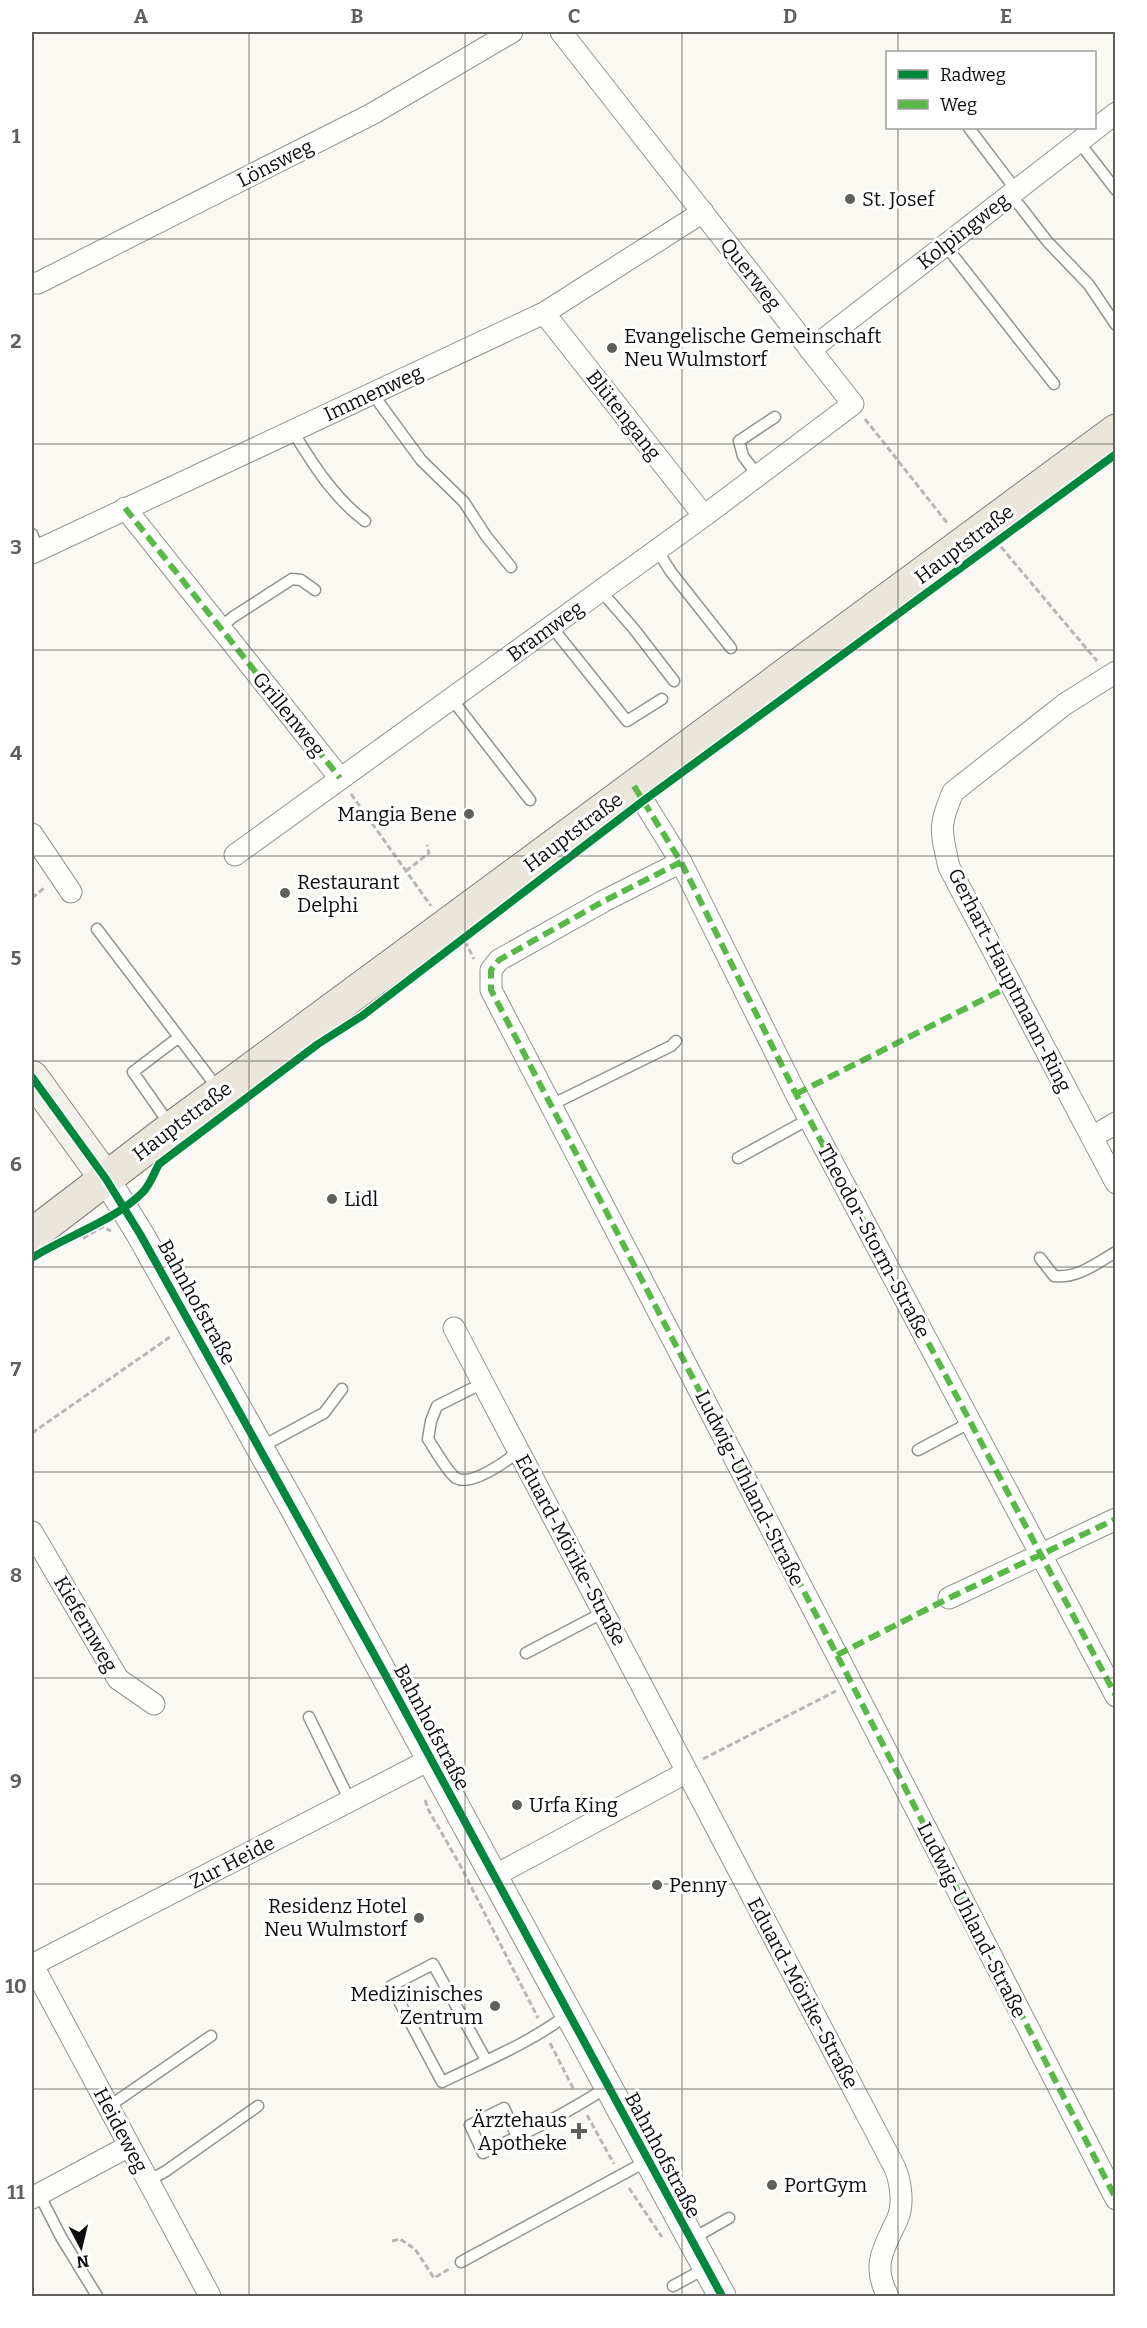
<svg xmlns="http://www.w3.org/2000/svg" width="1147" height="2328" font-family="Bitter,serif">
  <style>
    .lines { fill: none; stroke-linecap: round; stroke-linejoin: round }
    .service-casing { stroke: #949390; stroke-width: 13 }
    .minor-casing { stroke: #949390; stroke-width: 23 }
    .tertiary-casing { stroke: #949390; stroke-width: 29 }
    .secondary-casing { stroke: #8a8987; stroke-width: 34 }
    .primary-casing { stroke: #81807d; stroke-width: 35 }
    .path { stroke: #b8b7b6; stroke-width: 3; stroke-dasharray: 6 3; stroke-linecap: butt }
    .service { stroke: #fefefd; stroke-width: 10 }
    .minor { stroke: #fefefd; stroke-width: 21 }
    .tertiary { stroke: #fefefd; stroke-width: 27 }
    .secondary { stroke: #f3f2ea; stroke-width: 32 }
    .primary { stroke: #eae6da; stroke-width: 33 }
    .quiet { stroke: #58b947; stroke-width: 6; stroke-dasharray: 12 6; stroke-linecap: butt }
    .cycleway-casing { stroke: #fff; stroke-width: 11 }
    .cycleway { stroke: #00873e; stroke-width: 8 }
    .grid { fill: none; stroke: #605f5d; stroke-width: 1.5; stroke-opacity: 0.55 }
    .poi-dot { fill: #605f5d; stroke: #fff; stroke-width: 2 }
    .labels { text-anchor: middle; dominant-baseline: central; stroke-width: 6; stroke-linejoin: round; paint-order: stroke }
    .street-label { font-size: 20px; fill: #0d0d0d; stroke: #fff }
    .poi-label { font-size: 20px; fill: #0d0d0d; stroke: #fff; text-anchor: start }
    .neatline { fill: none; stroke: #605f5d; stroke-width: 2 }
    .grid-label { font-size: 20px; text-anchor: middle; font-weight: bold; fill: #605f5d }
  </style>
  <rect width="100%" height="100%" fill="#faf8f2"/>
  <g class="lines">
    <defs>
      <path id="service" d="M 969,128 L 1016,190
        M 1079,142 L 1116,190
        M 1009,195 L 1020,206 L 1047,241 L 1089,285 L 1116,325
        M 945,245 L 1054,384
        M 372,393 L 421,460 L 464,502 L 486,536 L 511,567
        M 292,430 C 312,463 334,498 365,521
        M 758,476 L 743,456 L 739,441 L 775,417
        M 32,534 L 39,550
        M 657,550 L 671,572 L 731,648
        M 601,591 L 634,629 L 674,681
        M 551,626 L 627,721 L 662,699
        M 220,628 L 233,617 L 292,579 L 301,580 L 315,590
        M 451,698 L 530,800
        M 97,929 L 219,1090
        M 551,1105 L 671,1046 L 676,1041
        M 170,1125 L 133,1072 L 179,1037
        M 738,1158 L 809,1119
        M 1040,1258 L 1054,1276 C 1077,1279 1097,1263 1116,1252
        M 483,1383 L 437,1406 L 431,1421 L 428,1439 C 434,1448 447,1472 456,1478 C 471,1487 507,1461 519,1451
        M 261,1447 L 324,1413 L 342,1389
        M 918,1450 L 971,1422
        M 526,1653 L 604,1612
        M 309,1717 L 350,1801
        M 486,2060 L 433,1964 L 391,1986 L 442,2082 C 485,2061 530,2043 568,2014
        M 108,2107 L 211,2036
        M 517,2137 L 504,2108 L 470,2125 L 483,2153 C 526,2133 568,2113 607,2087
        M 148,2181 L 166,2171 L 258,2106
        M 39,2194 L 61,2237 L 97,2296
        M 690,2240 L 729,2218
        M 461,2262 L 647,2161
        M 673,2286 L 706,2268"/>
      <path id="minor" d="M 32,283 L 38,283 L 372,114 L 512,32
        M 544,313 L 704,516
        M 810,350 L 1116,113
        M 125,508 L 340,778
        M 32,553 L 544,313 L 703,212
        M 1116,672 L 1065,704 L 953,792 C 938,827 941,831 949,867 L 1116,1183
        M 634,786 L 681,862 L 796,1094 L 1116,1696
        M 32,834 L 71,892
        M 235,855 L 704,516 L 853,404 L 561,32
        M 681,862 L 604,901 L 499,960 L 491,970 L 491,990 L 837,1655 L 1116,2199
        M 1092,1137 L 1116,1123
        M 454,1328 L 895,2168 C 901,2183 904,2205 897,2220 C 884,2248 871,2265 888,2296
        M 32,1532 L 118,1679 L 154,1704
        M 949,1598 L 1116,1519
        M 494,1876 L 687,1772
        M 32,1964 L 210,2296
        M 32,1965 L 431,1759
        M 32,2198 L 129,2146"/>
      <path id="tertiary" d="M 106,1179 L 140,1234 L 292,1505 L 722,2296"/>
      <path id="secondary" d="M 32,1077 L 106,1179"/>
      <path id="primary" d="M 32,1235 L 172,1128 L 1116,431"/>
    </defs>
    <use href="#service" class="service-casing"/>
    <use href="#minor" class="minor-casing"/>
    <use href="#tertiary" class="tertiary-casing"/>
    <use href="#secondary" class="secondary-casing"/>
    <use href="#primary" class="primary-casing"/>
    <path class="path" d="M 865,419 L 948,524
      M 1001,547 L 1097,661
      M 351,794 L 431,906
      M 406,871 L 429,853 L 427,845
      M 32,898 L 44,888
      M 465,941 L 474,959
      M 77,1233 L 82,1239 L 102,1227 L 111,1231
      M 32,1433 L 170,1337
      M 703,1759 L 836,1691
      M 425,1800 L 429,1811 L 459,1863 L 538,2018
      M 550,2043 L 574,2090
      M 587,2115 L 614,2164
      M 629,2188 L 662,2237
      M 392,2241 L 400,2239 L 415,2249 L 434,2278 L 449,2269"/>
    <use href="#service" class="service"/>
    <use href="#minor" class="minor"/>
    <use href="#tertiary" class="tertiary"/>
    <use href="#secondary" class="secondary"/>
    <use href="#primary" class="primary"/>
    <path class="quiet" d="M 125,508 L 340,778
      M 634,786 L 681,862 L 796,1094 L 1116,1696
      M 681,862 L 604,901 L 499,960 L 491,970 L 491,990 L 837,1655 L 1116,2199
      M 796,1094 L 1012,985
      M 837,1655 L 949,1598 L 1116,1519"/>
    <defs>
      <path id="cycleway" d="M 32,1077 L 106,1179 L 140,1234 L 380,1665 L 722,2296
        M 32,1258 C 64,1237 115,1221 143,1192 C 150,1185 154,1173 159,1164 L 318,1044 L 362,1016 L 643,801 L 1116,454"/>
    </defs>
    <use href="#cycleway" class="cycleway-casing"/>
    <use href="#cycleway" class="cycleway"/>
  </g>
  <path class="grid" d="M 249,32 L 249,2296M 465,32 L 465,2296M 682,32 L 682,2296M 898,32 L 898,52M 898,128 L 898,2296M 32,239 L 1116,239M 32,444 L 1116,444M 32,650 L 1116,650M 32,856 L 1116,856M 32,1061 L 1116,1061M 32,1267 L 1116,1267M 32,1472 L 1116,1472M 32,1678 L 1116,1678M 32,1884 L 1116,1884M 32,2089 L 1116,2089"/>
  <g class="poi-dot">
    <circle cx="850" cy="199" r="6"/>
    <circle cx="612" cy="348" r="6"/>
    <circle cx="469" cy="814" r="6"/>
    <circle cx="285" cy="893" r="6"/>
    <circle cx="332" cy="1199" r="6"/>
    <circle cx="517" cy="1805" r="6"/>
    <circle cx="657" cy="1885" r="6"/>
    <circle cx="419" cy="1918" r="6"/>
    <circle cx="495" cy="2006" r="6"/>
    <path d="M576 2122h6v6h6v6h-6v6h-6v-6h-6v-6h6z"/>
    <circle cx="772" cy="2185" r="6"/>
  </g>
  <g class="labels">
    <g class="street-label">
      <text transform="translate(275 163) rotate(-27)">Lönsweg</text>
      <text transform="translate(963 231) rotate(-38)">Kolpingweg</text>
      <text transform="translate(751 274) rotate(52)">Querweg</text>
      <text transform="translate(373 393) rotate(-25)">Immenweg</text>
      <text transform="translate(624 415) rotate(52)">Blütengang</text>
      <text transform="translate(964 544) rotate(-37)">Hauptstraße</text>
      <text transform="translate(545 631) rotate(-36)">Bramweg</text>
      <text transform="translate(289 714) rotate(51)">Grillenweg</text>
      <text transform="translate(573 832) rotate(-37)">Hauptstraße</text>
      <text transform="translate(1010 980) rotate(63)">Gerhart-Hauptmann-Ring</text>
      <text transform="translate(182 1121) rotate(-37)">Hauptstraße</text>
      <text transform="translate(874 1241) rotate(62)">Theodor-Storm-Straße</text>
      <text transform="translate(197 1302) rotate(61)">Bahnhofstraße</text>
      <text transform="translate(750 1488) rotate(63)">Ludwig-Uhland-Straße</text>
      <text transform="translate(571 1550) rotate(62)">Eduard-Mörike-Straße</text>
      <text transform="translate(86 1624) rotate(60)">Kiefernweg</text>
      <text transform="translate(432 1727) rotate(62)">Bahnhofstraße</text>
      <text transform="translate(232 1862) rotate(-27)">Zur Heide</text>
      <text transform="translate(972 1920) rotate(63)">Ludwig-Uhland-Straße</text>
      <text transform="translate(803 1993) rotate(62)">Eduard-Mörike-Straße</text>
      <text transform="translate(121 2130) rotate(62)">Heideweg</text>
      <text transform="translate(663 2155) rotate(62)">Bahnhofstraße</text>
    </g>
    <g class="poi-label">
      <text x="862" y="199">St. Josef</text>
      <text x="624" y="336">Evangelische Gemeinschaft<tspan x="624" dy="23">Neu Wulmstorf</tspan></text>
      <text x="457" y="814" text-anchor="end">Mangia Bene</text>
      <text x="297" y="882">Restaurant<tspan x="297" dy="23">Delphi</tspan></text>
      <text x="344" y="1199">Lidl</text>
      <text x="529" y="1805">Urfa King</text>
      <text x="669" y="1885">Penny</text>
      <text x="407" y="1906" text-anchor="end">Residenz Hotel<tspan x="407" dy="23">Neu Wulmstorf</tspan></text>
      <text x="483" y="1994" text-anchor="end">Medizinisches<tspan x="483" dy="23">Zentrum</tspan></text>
      <text x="567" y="2120" text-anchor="end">Ärztehaus<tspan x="567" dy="23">Apotheke</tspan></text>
      <text x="784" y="2185">PortGym</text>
    </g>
  </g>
  <rect width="1147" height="2328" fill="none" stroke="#ffffff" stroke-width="66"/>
  <rect x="886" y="51" width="210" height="78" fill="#ffffff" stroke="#9e9e9e" stroke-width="1.5"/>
  <rect x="898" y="70" width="30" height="9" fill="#00873e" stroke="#9e9e9e" stroke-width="1.5"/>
  <text x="940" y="81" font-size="18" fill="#0d0d0d">Radweg</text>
  <rect x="898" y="100" width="30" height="9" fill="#58b947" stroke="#9e9e9e" stroke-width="1.5"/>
  <text x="940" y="111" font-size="18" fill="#0d0d0d">Weg</text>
  <g transform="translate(81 2247) rotate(173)" stroke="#ffffff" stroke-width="4.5" paint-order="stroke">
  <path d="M0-4.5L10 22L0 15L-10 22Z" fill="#0d0d0d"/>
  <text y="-9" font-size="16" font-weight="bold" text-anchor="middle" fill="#0d0d0d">N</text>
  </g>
  <rect x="33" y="33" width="1081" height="2262" class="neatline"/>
  <g class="grid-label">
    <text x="141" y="23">A</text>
    <text x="357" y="23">B</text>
    <text x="574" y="23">C</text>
    <text x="790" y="23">D</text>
    <text x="1006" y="23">E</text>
    <text x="16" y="143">1</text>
    <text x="16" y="348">2</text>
    <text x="16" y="554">3</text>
    <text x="16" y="760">4</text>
    <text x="16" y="965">5</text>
    <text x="16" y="1171">6</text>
    <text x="16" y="1376">7</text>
    <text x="16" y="1582">8</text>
    <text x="16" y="1788">9</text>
    <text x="16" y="1993">10</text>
    <text x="16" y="2199">11</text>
  </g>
</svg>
